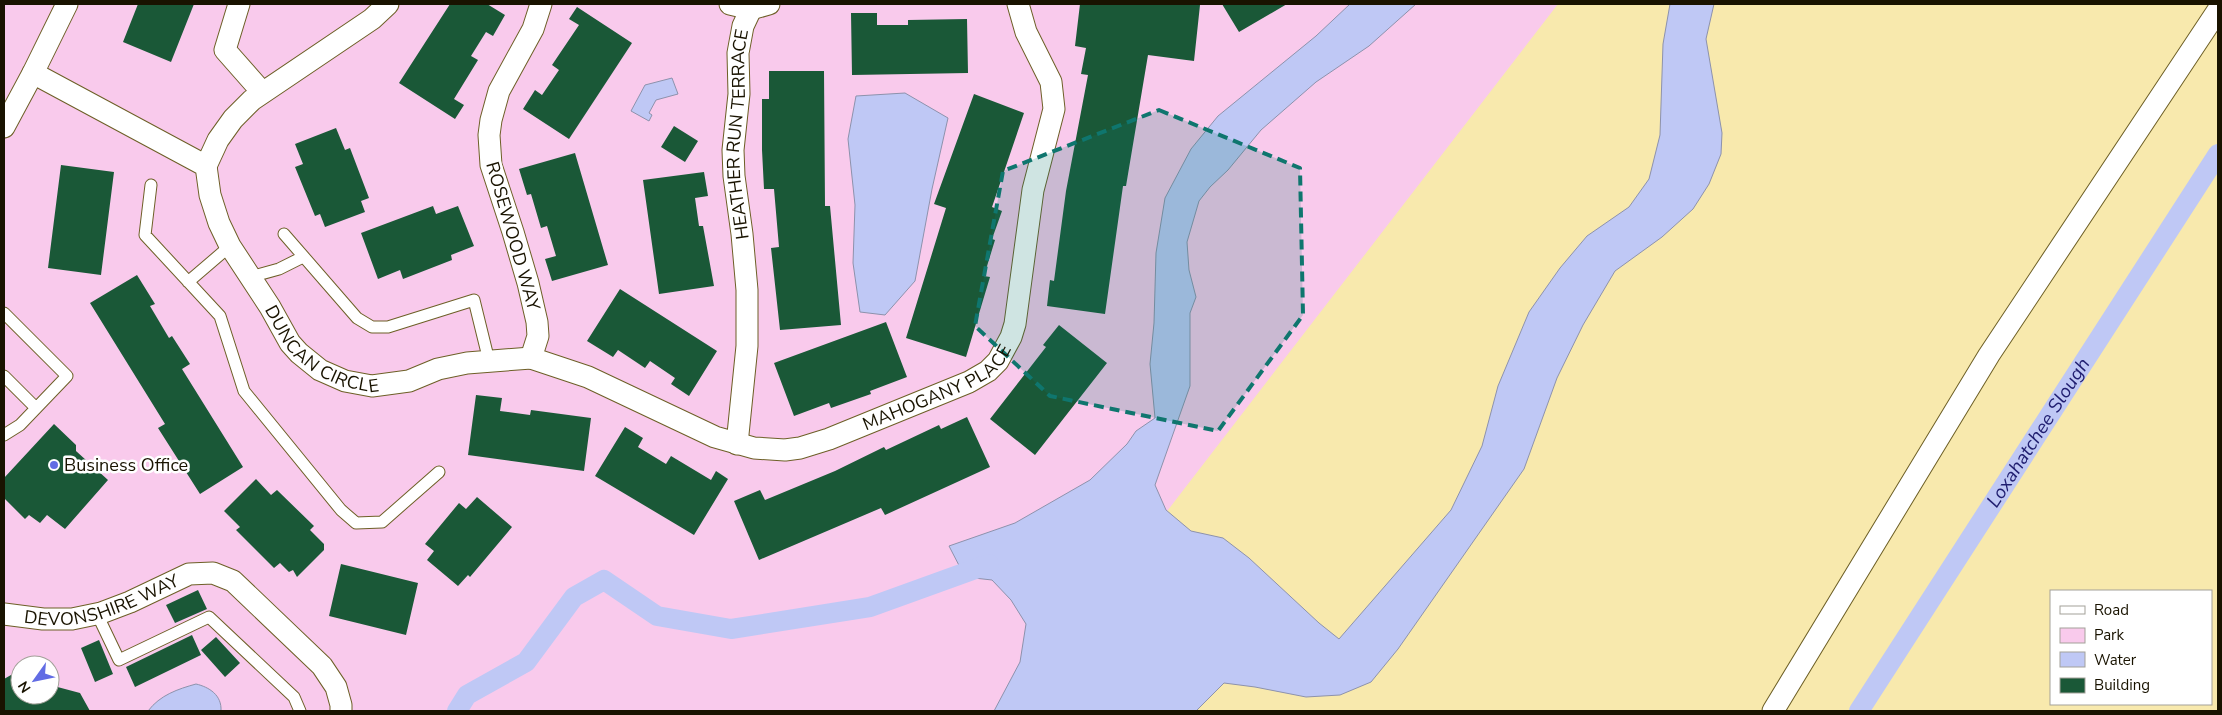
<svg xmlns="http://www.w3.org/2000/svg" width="2222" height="715" font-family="'Nunito Sans',sans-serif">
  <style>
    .green { fill: #f9caec; fill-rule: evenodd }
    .water { fill: #bfc8f5; stroke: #8d92ac }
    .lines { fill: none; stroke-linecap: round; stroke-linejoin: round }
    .canal { stroke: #bfc8f5; stroke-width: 20 }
    .building { fill: #1a5837 }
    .lane-casing { stroke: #6d5f26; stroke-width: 13 }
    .street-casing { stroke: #6d5f26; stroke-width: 23 }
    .lane { stroke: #fff; stroke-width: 11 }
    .street { stroke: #fff; stroke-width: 21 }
    .marked { fill: #0f766e; fill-opacity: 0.2; stroke: #0f766e; stroke-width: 4; stroke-dasharray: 10 6; stroke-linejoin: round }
    .poi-dot { fill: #626ce4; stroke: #fff; stroke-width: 2 }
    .labels { text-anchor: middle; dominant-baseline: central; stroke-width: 5; stroke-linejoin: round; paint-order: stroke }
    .street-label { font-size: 18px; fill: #191300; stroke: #fff }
    .poi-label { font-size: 18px; fill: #191300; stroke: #fff; text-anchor: start }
    .water-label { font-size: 19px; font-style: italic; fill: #201e70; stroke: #fff }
  </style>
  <rect width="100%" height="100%" fill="#f8e9ad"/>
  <path class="green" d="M 4,4 L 1558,4 L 1013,711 L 4,711 ZM 20,665 L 50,665 L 50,695 L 20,695 Z"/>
  <path class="water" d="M 1350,4 L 1416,4 L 1369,46 L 1316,82 L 1261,130 L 1228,170 L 1210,187 L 1199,201 L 1187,242 L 1189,270 L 1196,297 L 1190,313 L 1190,386 L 1155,485 L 1166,510 L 1191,531 L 1223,538 L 1249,558 L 1319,623 L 1339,639 L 1451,510 L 1482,446 L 1498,386 L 1529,312 L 1560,268 L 1587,236 L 1629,207 L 1649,179 L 1660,135 L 1663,44 L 1670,4 L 1714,4 L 1706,39 L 1722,133 L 1721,154 L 1709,184 L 1693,209 L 1662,237 L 1615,271 L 1583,325 L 1557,378 L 1524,469 L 1398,649 L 1371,682 L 1340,695 L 1306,697 L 1255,687 L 1224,683 L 1196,711 L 994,711 L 1020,662 L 1026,624 L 1011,600 L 992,580 L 965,577 L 949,546 L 1015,523 L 1090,480 L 1127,444 L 1136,431 L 1155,418 L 1150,364 L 1154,323 L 1156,253 L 1165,198 L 1191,149 L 1218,116 L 1316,36 Z
    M 672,78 L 678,94 L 656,100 L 649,113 L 652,115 L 649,121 L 631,111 L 645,85 Z
    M 905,93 L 948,118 L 932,189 L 915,281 L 885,315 L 860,312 L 853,263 L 855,205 L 848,139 L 856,96 Z
    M 196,684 C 209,687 222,695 221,711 L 148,711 C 160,695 178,689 196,684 Z"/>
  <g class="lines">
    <g class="canal">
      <path d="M 457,711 L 467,695 L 526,662 L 574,597 L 604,580 L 657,616 L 731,629 L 870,607 L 989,564"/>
      <path id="s1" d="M 1859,711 L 2218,154"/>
    </g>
  </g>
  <path class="building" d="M 138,4 L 194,4 L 171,62 L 123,42 Z
    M 450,4 L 487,4 L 505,15 L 493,36 L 486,32 L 471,56 L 478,60 L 454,99 L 464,105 L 455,119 L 399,83 Z
    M 1080,4 L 1200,5 L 1194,61 L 1148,55 L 1126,186 L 1123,186 L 1105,314 L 1047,306 L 1050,280 L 1054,281 L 1066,191 L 1088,75 L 1081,74 L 1086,48 L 1075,46 Z
    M 1222,4 L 1287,4 L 1239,32 Z
    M 577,7 L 632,43 L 569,139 L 523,109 L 535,90 L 542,95 L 559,70 L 552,65 L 579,25 L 569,19 Z
    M 851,13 L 877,13 L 877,25 L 908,25 L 908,20 L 967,19 L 968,73 L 852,75 Z
    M 769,71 L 824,71 L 825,206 L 830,206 L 841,325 L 780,330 L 771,248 L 779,247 L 774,189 L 764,189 L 762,150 L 762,99 L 769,99 Z
    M 974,94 L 1024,113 L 992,207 L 1002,211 L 992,239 L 995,240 L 984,276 L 990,277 L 966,357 L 906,338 L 946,208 L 934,204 Z
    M 674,126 L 698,141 L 685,162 L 661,147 Z
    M 336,128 L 345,150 L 350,148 L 369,198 L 361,201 L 365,212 L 325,227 L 320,214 L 315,216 L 295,167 L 303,164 L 295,144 Z
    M 575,153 L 608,265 L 552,281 L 545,259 L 556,256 L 547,226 L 541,228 L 531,194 L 527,195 L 519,169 Z
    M 61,165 L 114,172 L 101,275 L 48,268 Z
    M 704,172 L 708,196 L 695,198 L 699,226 L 703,226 L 714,286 L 659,294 L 643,180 Z
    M 433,206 L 436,214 L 458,206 L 474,246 L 451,255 L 452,260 L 403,279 L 400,270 L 378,279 L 361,233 Z
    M 137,275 L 155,304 L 150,306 L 169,338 L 172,336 L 190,364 L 182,369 L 243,467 L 200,494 L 158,428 L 165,424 L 90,303 Z
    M 620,289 L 717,351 L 689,396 L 671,384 L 675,378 L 650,361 L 645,368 L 618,350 L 613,357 L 587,341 Z
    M 886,322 L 907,377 L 870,391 L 871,394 L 831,408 L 829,403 L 794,416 L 774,363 Z
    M 1059,325 L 1107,363 L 1035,455 L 990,419 L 1046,347 L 1043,345 Z
    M 476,395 L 502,398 L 500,411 L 530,415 L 531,410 L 591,418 L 584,471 L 468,455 Z
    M 967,417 L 990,467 L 885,515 L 881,508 L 759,560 L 734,501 L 760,490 L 765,500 L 835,471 L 884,447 L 886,450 L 939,425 L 941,429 Z
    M 54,424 L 76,445 L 76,451 L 108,480 L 65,529 L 47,515 L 40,523 L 29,515 L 25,519 L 4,498 L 4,478 Z
    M 625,427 L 643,438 L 638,447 L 666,464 L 671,456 L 711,480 L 716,471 L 728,479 L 694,535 L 595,476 Z
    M 256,479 L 271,495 L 277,490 L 314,526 L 310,530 L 324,544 L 324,550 L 297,577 L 293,570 L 289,572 L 280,563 L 274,568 L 236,530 L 240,527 L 224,511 Z
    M 477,497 L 512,527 L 470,577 L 468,575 L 458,586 L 427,560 L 434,551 L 425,544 L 459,503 L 466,509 Z
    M 341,564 L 418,583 L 406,635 L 329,616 Z
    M 198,590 L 207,609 L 175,623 L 166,605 Z
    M 192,635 L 201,655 L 135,687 L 126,667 Z
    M 216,637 L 240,663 L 225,677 L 201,650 Z
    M 99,640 L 113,674 L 95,682 L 81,648 Z
    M 11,675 L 20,677 L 20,695 L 50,695 L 50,685 L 80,693 L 90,711 L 4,711 L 4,679 Z"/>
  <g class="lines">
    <defs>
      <path id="lane" d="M 151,185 L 145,235 L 220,316 L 244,391 L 341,510 L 356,523 L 382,522 L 439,472
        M 284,234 L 357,318 L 372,327 L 388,327 L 474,300 L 489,361
        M 250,277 L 279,269 L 303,257
        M 188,282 L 230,246
        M 4,313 L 67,376 L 20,425 L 4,435
        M 4,376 L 36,408
        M 97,614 L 119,660 L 209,617 L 294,697 L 300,711"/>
      <g id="street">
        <path d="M 239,4 L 225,50 L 262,92"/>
        <path d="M 730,4 L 751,9 L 769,4"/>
        <path id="s2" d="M 33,73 L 206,166 L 210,195 L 219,223 L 230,246 L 270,307 L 290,343 L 299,353 L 320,370 L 345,381 L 372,386 L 409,381 L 438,369 L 467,363 L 531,358 L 588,377 L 715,437 L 754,448 L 785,450 L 800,448 L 829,439 L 969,382 L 988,371 L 998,361 L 1011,337 L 1015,324 L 1033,190 L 1054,109 L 1051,82 L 1026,32 L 1018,4"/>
        <path d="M 4,127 L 33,73 L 67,4"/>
        <path d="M 206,166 L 218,140 L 233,119 L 252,100 L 372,19 L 388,4"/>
        <path d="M 531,358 L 538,336 L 537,322 L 528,283 L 513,232 L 491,165 L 489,135 L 491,120 L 499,91 L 533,29 L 541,4"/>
        <path id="s3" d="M 737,444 L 747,346 L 747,290 L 742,234 L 734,176 L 733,150 L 739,94 L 738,53 L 743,26 L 751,9 L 750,4"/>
        <path id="s4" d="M 4,614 L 43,619 L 72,619 L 101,613 L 130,602 L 189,574 L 213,573 L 233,581 L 322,666 L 336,687 L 341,705 L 341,711"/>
        <path d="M 1773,711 L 1989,355 L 2218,10"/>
      </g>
    </defs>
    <use href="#lane" class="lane-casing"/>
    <use href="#street" class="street-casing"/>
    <use href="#lane" class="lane"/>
    <use href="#street" class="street"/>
  </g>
  <path class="marked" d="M 1159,110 L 1300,168 L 1303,315 L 1218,431 L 1050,396 L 975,326 L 1003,171 Z"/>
  <circle class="poi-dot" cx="54" cy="465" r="5"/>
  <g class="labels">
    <g class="street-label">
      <text stroke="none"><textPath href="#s3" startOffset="311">HEATHER RUN TERRACE</textPath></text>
      <text transform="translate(513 236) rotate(74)">ROSEWOOD WAY</text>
      <text stroke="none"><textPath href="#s2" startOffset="425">DUNCAN CIRCLE</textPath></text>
      <text stroke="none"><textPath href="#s2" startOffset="1091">MAHOGANY PLACE</textPath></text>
      <text stroke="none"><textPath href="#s4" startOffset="101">DEVONSHIRE WAY</textPath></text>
    </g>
    <g class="poi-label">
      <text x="64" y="465">Business Office</text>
    </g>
    <g class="water-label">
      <text stroke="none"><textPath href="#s1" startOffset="331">Loxahatchee Slough</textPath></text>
    </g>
  </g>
  <rect width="2222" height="715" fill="none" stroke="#191300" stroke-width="10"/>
  <rect x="2050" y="590" width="162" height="115" fill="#ffffff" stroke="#a3a199"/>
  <rect x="2060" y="606" width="25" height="8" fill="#ffffff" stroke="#a3a199"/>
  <text x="2094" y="615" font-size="15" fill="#191300">Road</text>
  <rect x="2060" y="628" width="25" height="15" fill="#f9caec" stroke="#a3a199"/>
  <text x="2094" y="640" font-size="15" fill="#191300">Park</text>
  <rect x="2060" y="652" width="25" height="15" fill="#bfc8f5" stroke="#a3a199"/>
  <text x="2094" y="665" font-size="15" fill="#191300">Water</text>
  <rect x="2060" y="678" width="25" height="15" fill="#1a5837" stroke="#a3a199"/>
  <text x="2094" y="690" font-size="15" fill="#191300">Building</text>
  <g transform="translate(35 680) rotate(237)"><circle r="24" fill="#ffffff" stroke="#a3a199"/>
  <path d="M0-4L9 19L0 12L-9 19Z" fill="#626ce4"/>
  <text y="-8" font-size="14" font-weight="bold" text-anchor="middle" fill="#191300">N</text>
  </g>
</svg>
